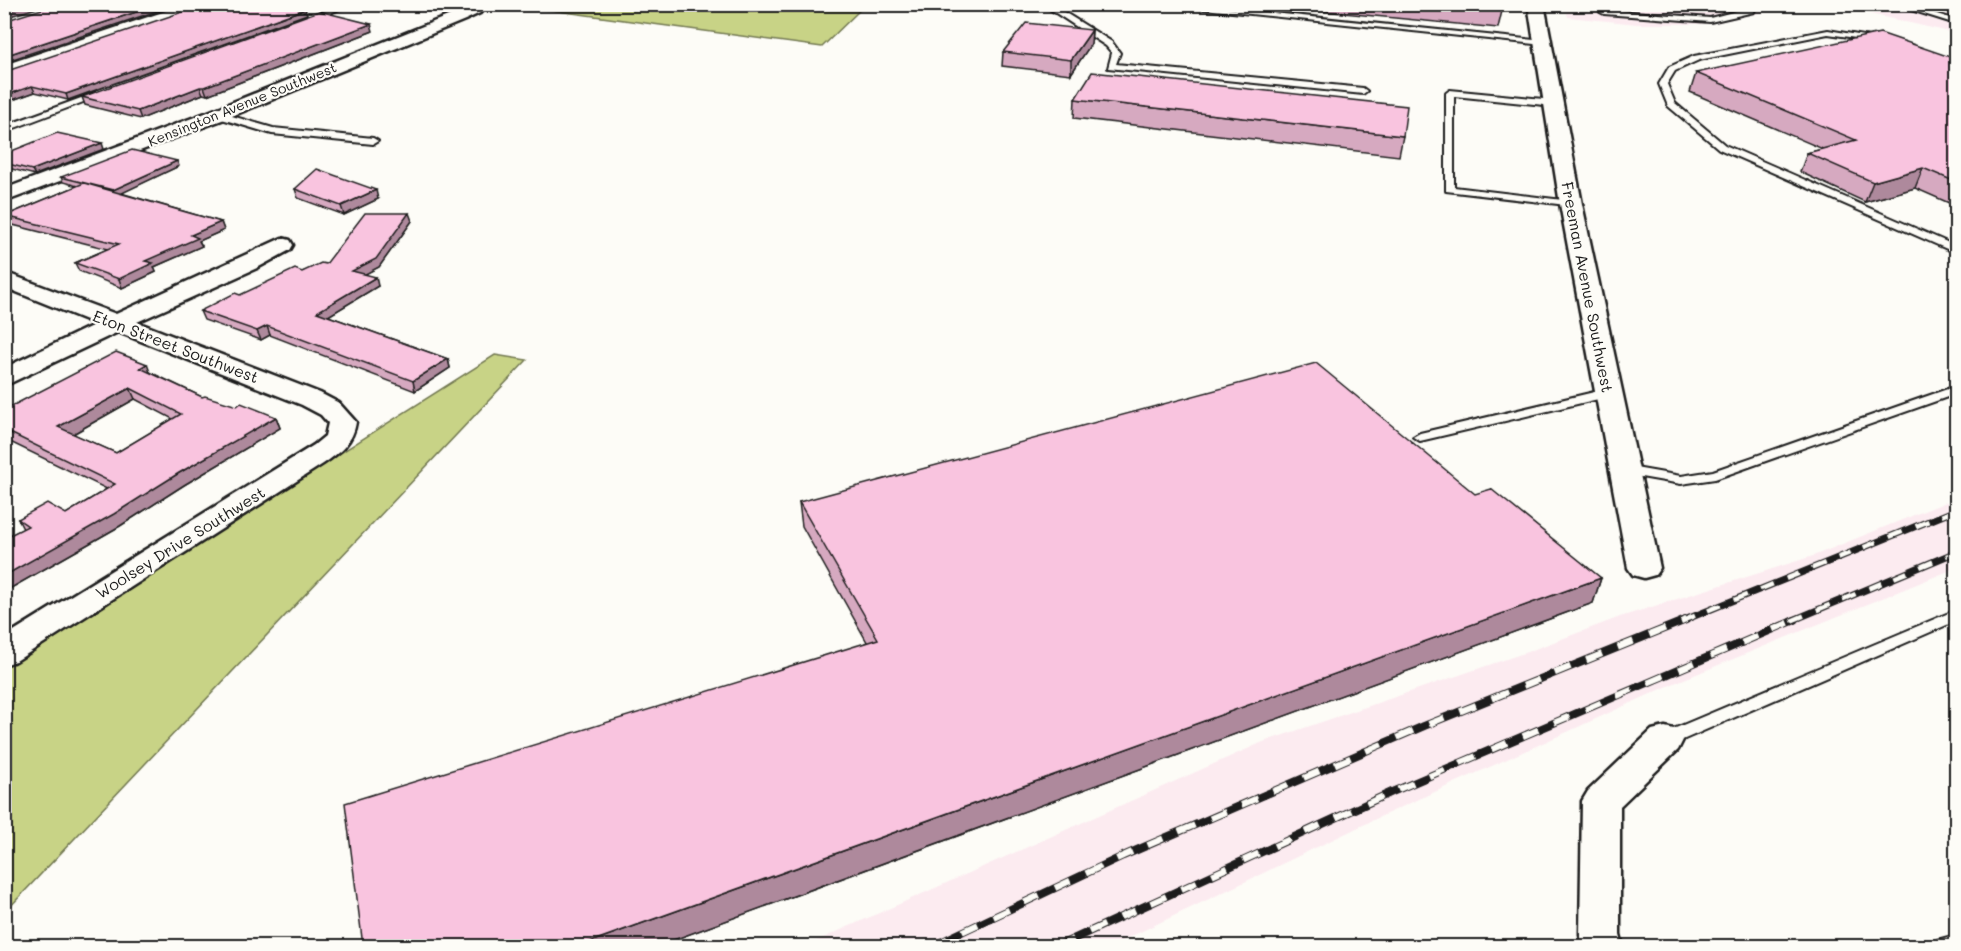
<svg xmlns="http://www.w3.org/2000/svg" width="1961" height="951" font-family="Mali,sans-serif">
  <style>
    .built { fill: #fcebf0 }
    .green { fill: #c8d386; stroke: #727851; stroke-width: 1.5 }
    .lines { fill: none; stroke-linecap: round; stroke-linejoin: round }
    .service-casing { stroke: #1c1c1c; stroke-width: 4 }
    .minor-casing { stroke: #1c1c1c; stroke-width: 5 }
    .service { fill: #fdfcf7; fill-rule: evenodd }
    .minor { fill: #fdfcf7; fill-rule: evenodd }
    .rail-far1-casing { stroke: #1c1c1c; stroke-width: 7 }
    .rail-casing { stroke: #1c1c1c; stroke-width: 8 }
    .rail-far1 { stroke: #fdfcf7; stroke-width: 4.5; stroke-dasharray: 14; stroke-linecap: butt }
    .rail { stroke: #fdfcf7; stroke-width: 6; stroke-dasharray: 17; stroke-linecap: butt }
    .wall { fill: #d6a9c0; stroke: #1c1c1c; stroke-width: 1.5; fill-rule: evenodd }
    .shaded-wall { fill: #ae899c; stroke: #1c1c1c; stroke-width: 1.5 }
    .building { fill: #f9c4df; stroke: #1c1c1c; stroke-width: 1.5; fill-rule: evenodd }
    .labels { text-anchor: middle; dominant-baseline: central; stroke-width: 4.5; stroke-linejoin: round; paint-order: stroke }
    .far-street-label { font-size: 14px; fill: #1c1c1c; stroke: #fdfcf7 }
    .street-label { font-size: 16px; fill: #1c1c1c; stroke: #fdfcf7 }
  </style>
  <rect width="100%" height="100%" fill="#fdfcf7"/>
  <filter id="ink" filterUnits="userSpaceOnUse"><feTurbulence type="fractalNoise" baseFrequency=".0167" numOctaves="2"/><feDisplacementMap in="SourceGraphic" scale="12" xChannelSelector="R" yChannelSelector="G"/><feConvolveMatrix kernelMatrix="1 2 1 2 8 2 1 2 1" color-interpolation-filters="sRGB"/></filter>
  <g filter="url(#ink)">
    <path class="built" d="M 1564,5 L 1784,5 L 1778,9 L 1710,24 L 1637,24 L 1568,17 Z
      M 1831,5 L 1956,5 L 1956,35 L 1945,31 Z
      M 1956,498 L 1956,568 L 1677,682 L 1384,815 L 1111,946 L 805,946 L 1263,742 L 1527,652 L 1620,617 L 1813,556 Z"/>
    <path class="green" d="M 513,5 L 865,5 L 822,47 Z
      M 495,355 L 527,360 L 5,912 L 5,666 Z"/>
    <g class="lines">
      <defs>
        <path id="service" d="M 341,4 L 352,4 L 311,21 L 304,19 Z
          M 1042,4 L 1051,4 L 1112,42 L 1120,53 L 1116,64 L 1363,88 L 1367,91 L 1363,94 L 1108,68 L 1112,53 L 1106,46 Z
          M 1157,4 L 1187,4 L 1544,41 L 1548,43 L 1544,45 Z
          M 1598,4 L 1606,4 L 1607,10 L 1710,18 L 1748,8 L 1750,4 L 1757,4 L 1754,12 L 1710,22 L 1604,14 L 1600,12 Z
          M 1892,4 L 1905,4 L 1956,20 L 1956,24 Z
          M 1828,30 L 1888,40 L 1884,42 L 1828,34 L 1699,60 L 1675,71 L 1667,84 L 1675,103 L 1725,145 L 1956,246 L 1956,253 L 1719,149 L 1668,106 L 1659,84 L 1669,67 L 1694,56 Z
          M 1450,90 L 1554,100 L 1558,103 L 1554,106 L 1454,96 L 1454,187 L 1571,201 L 1576,204 L 1575,206 L 1446,191 L 1446,93 Z
          M 95,93 L 102,95 L 4,132 L 4,126 Z
          M 218,112 L 273,128 L 373,138 L 378,141 L 373,144 L 272,134 L 215,117 L 214,115 Z
          M 1956,386 L 1956,394 L 1715,479 L 1681,484 L 1624,474 L 1617,470 L 1624,466 L 1681,476 L 1713,471 Z
          M 1607,389 L 1611,390 L 1613,393 L 1611,396 L 1420,441 L 1413,437 L 1420,433 Z
          M 1956,610 L 1956,621 L 1671,745 L 1665,746 L 1659,745 L 1657,740 L 1659,735 Z
          M 1956,935 L 1956,946 L 1934,946 L 1937,940 Z"/>
        <path id="minor" d="M 187,4 L 212,4 L 210,7 L 4,76 L 4,65 Z
          M 464,4 L 485,6 L 480,13 L 465,20 L 222,120 L 4,202 L 4,189 L 208,112 L 453,14 L 467,7 Z
          M 1528,4 L 1544,4 L 1582,204 L 1660,568 L 1655,575 L 1644,578 L 1633,575 L 1628,568 L 1560,204 Z
          M 282,238 L 290,240 L 293,245 L 290,250 L 257,268 L 137,322 L 320,393 L 339,403 L 356,422 C 353,443 339,453 323,464 L 16,661 L 4,665 L 4,637 L 314,445 L 325,436 L 328,423 L 321,415 L 302,405 L 118,332 L 4,386 L 4,368 L 96,324 L 4,287 L 4,272 L 116,314 Z
          M 1665,727 L 1678,730 L 1683,740 L 1678,750 L 1620,806 L 1620,934 L 1623,946 L 1582,946 L 1580,934 L 1582,801 L 1588,791 L 1652,730 Z"/>
      </defs>
      <use href="#service" class="service-casing"/>
      <use href="#minor" class="minor-casing"/>
      <use href="#service" class="service"/>
      <use href="#minor" class="minor"/>
      <defs>
        <path id="rail-far1" d="M 1682,621 L 1956,510
          M 1791,621 L 1956,552"/>
        <path id="rail" d="M 932,946 L 1123,856 L 1424,726 L 1686,620
          M 1058,946 L 1392,792 L 1795,620"/>
      </defs>
      <use href="#rail-far1" class="rail-far1-casing"/>
      <use href="#rail" class="rail-casing"/>
      <use href="#rail-far1" class="rail-far1"/>
      <use href="#rail" class="rail"/>
    </g>
    <path class="wall" d="M 1249,4 L 1502,4 L 1502,11 L 1498,28 Z
      M 1923,4 L 1956,4 L 1956,12 L 1950,12 Z
      M 232,9 L 305,9 L 307,14 L 68,100 L 35,92 L 4,103 L 4,72 Z
      M 1092,30 L 1091,44 L 1071,74 L 1002,66 L 1003,52 Z
      M 373,31 L 207,95 L 203,94 L 141,119 L 85,105 L 82,97 Z
      M 1956,59 L 1956,206 L 1915,188 L 1865,202 L 1800,172 L 1807,153 L 1823,149 L 1690,92 L 1696,73 Z
      M 1075,99 L 1403,136 L 1399,156 L 1074,118 Z
      M 104,149 L 35,175 L 4,167 L 4,154 Z
      M 179,166 L 121,193 L 221,222 L 224,230 L 199,241 L 202,246 L 154,267 L 156,272 L 122,288 L 79,271 L 75,263 L 108,249 L 9,224 L 5,216 L 77,186 L 63,182 L 61,177 Z
      M 295,189 L 378,199 L 344,215 L 298,198 Z
      M 412,221 L 379,267 L 365,274 L 378,286 L 328,316 L 448,359 L 450,368 L 415,391 L 270,335 L 261,340 L 204,320 L 200,311 L 302,272 L 326,264 Z
      M 150,372 L 202,397 L 276,417 L 280,428 L 184,485 L 120,526 L 4,592 L 4,538 L 23,529 L 18,519 L 66,514 L 107,489 L 4,439 L 4,410 ZM 135,399 L 173,419 L 116,453 L 73,434 Z
      M 1475,494 L 1601,578 L 1593,603 L 657,946 L 363,946 L 867,642 L 802,526 L 799,502 Z"/>
    <path class="shaded-wall" d="M 30,4 L 50,4 L 4,18 L 4,12 Z
      M 160,4 L 178,4 L 4,62 L 4,56 Z
      M 305,9 L 307,14 L 68,100 L 66,94 Z
      M 371,24 L 373,31 L 207,95 L 204,87 Z
      M 1092,30 L 1091,44 L 1071,74 L 1071,60 Z
      M 32,86 L 35,92 L 4,103 L 4,96 Z
      M 200,87 L 203,94 L 141,119 L 138,111 Z
      M 102,143 L 104,149 L 35,175 L 32,170 Z
      M 177,161 L 179,166 L 116,196 L 113,190 Z
      M 1923,168 L 1915,188 L 1865,202 L 1873,182 Z
      M 376,190 L 378,199 L 344,215 L 341,206 Z
      M 409,213 L 412,221 L 379,267 L 354,280 L 352,271 Z
      M 221,222 L 224,230 L 199,241 L 202,246 L 154,267 L 156,272 L 122,288 L 119,279 L 145,261 L 191,235 Z
      M 376,277 L 378,286 L 320,321 L 317,312 Z
      M 267,326 L 270,335 L 261,340 L 257,331 Z
      M 448,359 L 450,368 L 415,391 L 413,381 Z
      M 147,364 L 151,375 L 140,368 Z
      M 130,388 L 135,399 L 64,439 L 58,427 Z
      M 276,417 L 280,428 L 184,485 L 120,526 L 4,592 L 4,576 L 179,473 Z
      M 1601,578 L 1593,603 L 657,946 L 579,946 Z"/>
    <path class="building" d="M 4,4 L 30,4 L 4,12 Z
      M 58,4 L 160,4 L 4,56 L 4,21 Z
      M 206,4 L 214,4 L 232,9 L 247,4 L 289,4 L 305,9 L 66,94 L 32,86 L 4,96 L 4,72 Z
      M 1428,4 L 1502,4 L 1502,11 Z
      M 319,11 L 371,24 L 204,87 L 200,87 L 138,111 L 82,97 Z
      M 1026,23 L 1092,30 L 1071,60 L 1003,52 Z
      M 1880,33 L 1956,59 L 1956,182 L 1923,168 L 1873,182 L 1807,153 L 1856,140 L 1696,73 Z
      M 1092,72 L 1407,106 L 1403,136 L 1075,99 Z
      M 57,133 L 102,143 L 32,170 L 4,163 L 4,154 Z
      M 132,150 L 177,161 L 113,190 L 61,177 Z
      M 317,169 L 376,190 L 341,206 L 295,189 Z
      M 84,183 L 221,222 L 191,235 L 198,238 L 145,261 L 153,263 L 119,279 L 75,263 L 119,244 L 5,216 Z
      M 365,213 L 409,213 L 376,259 L 352,271 L 376,277 L 317,312 L 448,359 L 413,381 L 267,326 L 257,331 L 200,311 L 235,293 L 240,295 L 295,269 L 302,272 L 321,263 L 326,264 Z
      M 116,352 L 147,364 L 140,368 L 202,397 L 205,396 L 237,406 L 241,403 L 276,417 L 179,473 L 114,514 L 4,576 L 4,538 L 28,526 L 18,519 L 47,503 L 66,514 L 115,484 L 4,430 L 4,410 ZM 130,388 L 181,414 L 116,453 L 58,427 Z
      M 1316,363 L 1475,494 L 1491,489 L 1601,578 L 579,946 L 363,946 L 345,803 L 878,639 L 799,502 Z"/>
  </g>
  <g class="labels">
    <g class="far-street-label">
      <text transform="translate(242 104) rotate(-22)">Kensington Avenue Southwest</text>
    </g>
    <g class="street-label">
      <text transform="translate(1588 287) rotate(79)">Freeman Avenue Southwest</text>
      <text transform="translate(176 346) rotate(21)">Eton Street Southwest</text>
      <text transform="translate(180 542) rotate(-32)">Woolsey Drive Southwest</text>
    </g>
  </g>
  <rect width="1961" height="951" fill="none" stroke="#fdfcf7" stroke-width="24"/>
  <rect x="12" y="12" width="1937" height="927" fill="none" stroke="#1c1c1c" stroke-width="2" filter="url(#ink)"/>
</svg>
